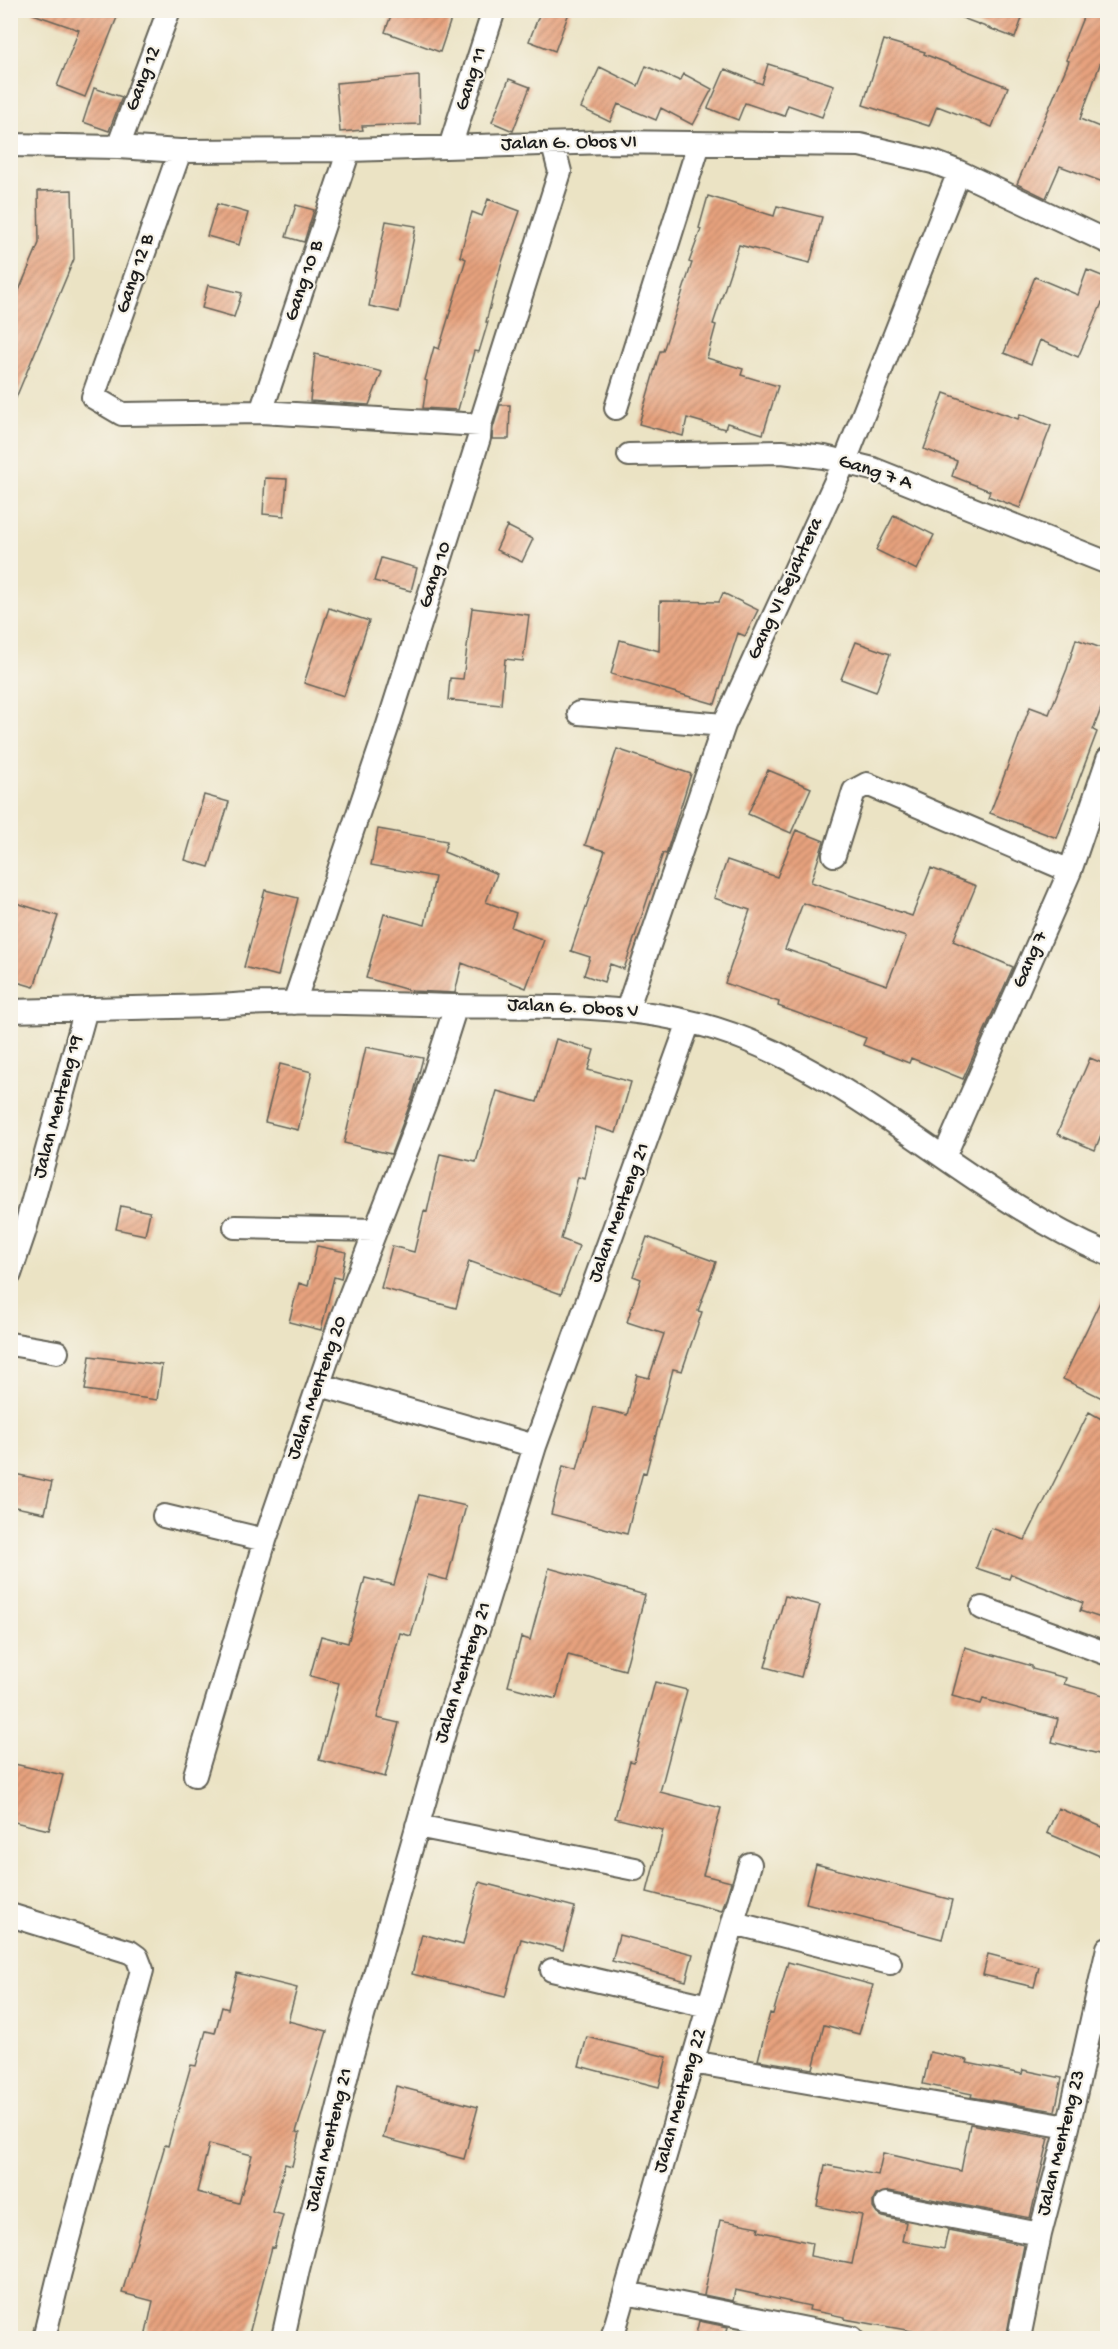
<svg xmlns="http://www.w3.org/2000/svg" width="1118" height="2349" font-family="'Gochi Hand',sans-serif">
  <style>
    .building { fill: url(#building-hatch); fill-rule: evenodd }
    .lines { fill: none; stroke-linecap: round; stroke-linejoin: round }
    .street-casing { stroke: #646257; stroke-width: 26 }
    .street { stroke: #fff; stroke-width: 22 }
    .labels { text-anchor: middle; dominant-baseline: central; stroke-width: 4.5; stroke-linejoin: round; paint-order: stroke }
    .street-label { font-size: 20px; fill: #1c1c1c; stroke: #f7f3e8 }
  </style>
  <defs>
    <pattern id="building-hatch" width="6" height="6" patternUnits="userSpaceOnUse" patternTransform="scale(1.5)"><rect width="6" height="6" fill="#e7a27e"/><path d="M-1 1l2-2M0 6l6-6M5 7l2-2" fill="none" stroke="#ba8366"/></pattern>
  </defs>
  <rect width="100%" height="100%" fill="#f7f3e8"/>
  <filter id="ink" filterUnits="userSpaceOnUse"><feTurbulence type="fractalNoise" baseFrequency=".0167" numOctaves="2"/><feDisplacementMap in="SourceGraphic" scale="12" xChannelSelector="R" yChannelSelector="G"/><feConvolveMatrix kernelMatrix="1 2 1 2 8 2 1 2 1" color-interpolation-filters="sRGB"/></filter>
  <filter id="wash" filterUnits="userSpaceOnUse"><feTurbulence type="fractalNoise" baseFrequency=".008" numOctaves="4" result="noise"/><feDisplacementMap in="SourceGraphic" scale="24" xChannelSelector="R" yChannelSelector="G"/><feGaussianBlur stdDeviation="1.35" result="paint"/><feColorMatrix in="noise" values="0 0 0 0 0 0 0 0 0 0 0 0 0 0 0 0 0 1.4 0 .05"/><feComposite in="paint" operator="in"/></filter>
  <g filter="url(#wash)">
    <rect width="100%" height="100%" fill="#ebe3c4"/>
    <g id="blocks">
      <path class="building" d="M 34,10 L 120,10 L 85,97 L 57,86 L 79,30 L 33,14 Z
        M 393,10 L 454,10 L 440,52 L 385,32 Z
        M 541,10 L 570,10 L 555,51 L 529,41 Z
        M 949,10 L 1025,10 L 1015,38 L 949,13 Z
        M 1086,10 L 1107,10 L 1107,45 L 1080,119 L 1107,130 L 1107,170 L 1103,182 L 1060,166 L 1046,198 L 1017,184 L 1069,61 L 1066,60 Z
        M 884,40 L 925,52 L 924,54 L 1008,87 L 992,127 L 937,106 L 929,126 L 863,105 Z
        M 768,64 L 834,85 L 822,117 L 788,105 L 784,116 L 745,103 L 738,120 L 708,108 L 725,69 L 762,84 Z
        M 646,66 L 680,81 L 684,74 L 712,89 L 693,125 L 661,108 L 656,120 L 618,104 L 610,122 L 581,108 L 600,67 L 638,86 Z
        M 419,76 L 420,124 L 362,126 L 363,130 L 340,132 L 336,83 Z
        M 509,79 L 530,87 L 513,131 L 492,122 Z
        M 94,88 L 122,97 L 109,131 L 83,122 Z
        M 72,190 L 74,259 L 10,412 L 10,312 L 39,243 L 38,191 Z
        M 708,196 L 774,216 L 777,206 L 822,217 L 810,263 L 739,245 L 713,324 L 716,325 L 707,358 L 743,369 L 741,375 L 778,386 L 763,434 L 727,423 L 725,429 L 687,418 L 683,436 L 639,424 L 660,351 L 663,351 L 692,263 L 689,262 L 701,229 L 699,228 Z
        M 488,199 L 520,211 L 501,265 L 486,322 L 488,322 L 479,352 L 474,351 L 458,410 L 423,408 L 427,381 L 425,380 L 434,347 L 439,349 L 466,259 L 460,256 L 472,212 L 482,216 Z
        M 217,204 L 248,213 L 239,245 L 207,236 Z
        M 296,205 L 314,210 L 304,242 L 286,237 Z
        M 386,221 L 416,226 L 399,312 L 369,306 Z
        M 1087,270 L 1107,278 L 1107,306 L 1102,303 L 1078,357 L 1040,340 L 1031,364 L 1004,353 L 1035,277 L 1078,295 Z
        M 208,285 L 242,293 L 234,317 L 202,308 Z
        M 315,354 L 382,372 L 369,405 L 310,401 Z
        M 944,393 L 1018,419 L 1020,414 L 1051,426 L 1020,508 L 988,496 L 990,491 L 952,476 L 957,461 L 924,449 Z
        M 500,405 L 510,405 L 509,439 L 492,439 L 493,428 Z
        M 265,478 L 287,479 L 284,516 L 263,514 Z
        M 894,515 L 934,535 L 917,570 L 876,550 Z
        M 507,526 L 533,539 L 522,562 L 496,550 Z
        M 381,558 L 417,568 L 411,591 L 374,581 Z
        M 723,593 L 758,610 L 745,636 L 738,633 L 715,704 L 611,674 L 620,640 L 659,651 L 660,601 L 719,602 Z
        M 329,608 L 369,621 L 344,696 L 304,683 Z
        M 472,608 L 529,615 L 523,661 L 505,659 L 501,705 L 448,700 L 450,678 L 463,679 Z
        M 1076,639 L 1107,650 L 1107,693 L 1093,730 L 1097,732 L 1057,838 L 990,813 L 1030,707 L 1049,714 L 1067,669 Z
        M 856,642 L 890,654 L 876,692 L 841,679 Z
        M 617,749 L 691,774 L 666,854 L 663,853 L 624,969 L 610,964 L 604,982 L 584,975 L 590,957 L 571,951 L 605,851 L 585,845 Z
        M 768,770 L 811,788 L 791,833 L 748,814 Z
        M 204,795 L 229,802 L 209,867 L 185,860 Z
        M 378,829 L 447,841 L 444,852 L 497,874 L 486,902 L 516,913 L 511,927 L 544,940 L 526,988 L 462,963 L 455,993 L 412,991 L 366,978 L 384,914 L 425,925 L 435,877 L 371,865 Z
        M 796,830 L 824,841 L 811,882 L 912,916 L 931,868 L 976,886 L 953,941 L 1013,967 L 963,1079 L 911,1058 L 909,1063 L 863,1045 L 866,1038 L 778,1006 L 779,1002 L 725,983 L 750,910 L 714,898 L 727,860 L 777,877 ZM 803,903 L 906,937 L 887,985 L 785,949 Z
        M 265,890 L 298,898 L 278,976 L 244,967 Z
        M 10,901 L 58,916 L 34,987 L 10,980 Z
        M 556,1039 L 594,1050 L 588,1070 L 631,1082 L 616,1133 L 596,1127 L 585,1179 L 578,1177 L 561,1239 L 579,1246 L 561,1294 L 469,1261 L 456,1308 L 381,1288 L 392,1246 L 414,1252 L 424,1211 L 427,1212 L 440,1154 L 476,1162 L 497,1091 L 537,1102 Z
        M 366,1047 L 423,1058 L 413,1096 L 391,1154 L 344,1143 Z
        M 1090,1058 L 1107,1065 L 1107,1120 L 1095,1150 L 1057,1134 Z
        M 280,1064 L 312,1072 L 298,1130 L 265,1122 Z
        M 121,1206 L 150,1212 L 145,1235 L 116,1229 Z
        M 647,1237 L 716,1262 L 698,1311 L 702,1312 L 682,1371 L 673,1369 L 646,1473 L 643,1472 L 627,1534 L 551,1514 L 563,1466 L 577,1470 L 594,1407 L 627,1415 L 637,1375 L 649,1378 L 664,1334 L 627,1322 L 641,1279 L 633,1276 Z
        M 317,1246 L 346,1252 L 341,1279 L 334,1277 L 321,1330 L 289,1322 L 299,1283 L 308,1286 Z
        M 1107,1287 L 1107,1386 L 1102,1398 L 1063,1379 Z
        M 90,1356 L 162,1365 L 157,1400 L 85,1390 Z
        M 1089,1412 L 1107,1422 L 1107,1620 L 1080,1611 L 1083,1603 L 1011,1574 L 1009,1579 L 976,1568 L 991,1528 L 1025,1540 Z
        M 10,1473 L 52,1482 L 45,1513 L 10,1506 Z
        M 419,1495 L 466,1506 L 447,1580 L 428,1575 L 411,1636 L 400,1633 L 377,1718 L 399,1723 L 385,1777 L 319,1760 L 339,1683 L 310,1676 L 321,1636 L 348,1643 L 365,1578 L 394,1585 Z
        M 549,1568 L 645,1595 L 625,1670 L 568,1655 L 556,1699 L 508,1686 L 521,1637 L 530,1640 Z
        M 785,1596 L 820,1605 L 801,1677 L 765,1667 Z
        M 965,1647 L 1032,1666 L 1032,1669 L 1066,1678 L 1064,1684 L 1107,1696 L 1107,1722 L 1099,1754 L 1052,1742 L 1058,1719 L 983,1699 L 981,1704 L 952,1696 Z
        M 655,1682 L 687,1690 L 660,1792 L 721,1808 L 703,1875 L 731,1882 L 722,1911 L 647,1892 L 663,1830 L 615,1818 L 630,1761 L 634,1762 Z
        M 10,1763 L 63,1775 L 49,1830 L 10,1821 Z
        M 1058,1808 L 1107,1829 L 1107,1859 L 1047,1833 Z
        M 816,1864 L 952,1900 L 942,1939 L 806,1903 Z
        M 479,1882 L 575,1907 L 563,1950 L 521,1939 L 505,1997 L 412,1974 L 422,1934 L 463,1945 Z
        M 619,1935 L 693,1954 L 686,1981 L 612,1961 Z
        M 988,1954 L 1039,1967 L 1034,1987 L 983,1975 Z
        M 788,1962 L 873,1985 L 859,2034 L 824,2025 L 813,2069 L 758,2060 L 770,2013 L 773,2014 Z
        M 237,1973 L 297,1988 L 288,2021 L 327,2031 L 296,2132 L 300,2133 L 292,2166 L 285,2164 L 272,2212 L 283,2215 L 274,2248 L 272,2247 L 248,2338 L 145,2338 L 153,2301 L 122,2293 L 165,2145 L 168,2146 L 191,2065 L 196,2066 L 206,2031 L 215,2033 L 222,2007 L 228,2009 ZM 209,2144 L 252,2155 L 239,2203 L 197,2192 Z
        M 587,2037 L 667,2057 L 659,2087 L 579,2066 Z
        M 930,2052 L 968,2060 L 967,2063 L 1022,2074 L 1023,2070 L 1062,2078 L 1055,2111 L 971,2097 L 972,2094 L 923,2084 Z
        M 396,2086 L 478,2107 L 464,2159 L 383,2138 Z
        M 970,2124 L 1049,2138 L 1030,2218 L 889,2191 L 876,2195 L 873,2201 L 873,2208 L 877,2214 L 883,2217 L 906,2222 L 902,2241 L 944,2249 L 948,2230 L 1024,2245 L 1006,2338 L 928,2338 L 929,2334 L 845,2319 L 845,2317 L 809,2310 L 810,2306 L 735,2290 L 733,2301 L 704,2295 L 720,2220 L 759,2227 L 758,2231 L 812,2243 L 810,2256 L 852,2264 L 862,2215 L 817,2206 L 825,2165 L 878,2175 L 883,2153 L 961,2171 Z
        M 699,2321 L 728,2327 L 725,2338 L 695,2338 Z"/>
    </g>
  </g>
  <g filter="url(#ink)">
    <use href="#blocks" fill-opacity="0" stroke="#646257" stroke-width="1.5"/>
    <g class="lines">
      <defs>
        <path id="street" d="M 10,145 L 118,147 L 180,151 L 349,150 L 608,142 L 860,145 L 933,162 L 959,172 L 1108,242
          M 118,147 L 169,10
          M 450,147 L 494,10
          M 180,151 L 93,397 L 122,414 L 261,412 L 480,425
          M 616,408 L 699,144
          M 261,412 L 349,150
          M 629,455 L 782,452 L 824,457 L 873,469 L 1108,563
          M 579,713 L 724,725
          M 834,855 L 854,791 L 867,784 L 1070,871
          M 294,1003 L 388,725 L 479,438 L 480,425 L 560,172 L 553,145
          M 627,1010 L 724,725 L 845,461 L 959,172
          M 10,1011 C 77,1009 143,1008 209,1006 C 230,1006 251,1003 273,1003 C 333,1001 394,1005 454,1006 C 557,1008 648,1000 747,1040 C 878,1093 978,1199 1108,1254
          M 944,1157 L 1070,871 L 1108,759
          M 235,1227 L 375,1230
          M 10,1274 L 24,1233 L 86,1009
          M 10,1344 L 57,1352
          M 320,1385 L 535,1446
          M 164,1516 L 265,1540
          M 982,1608 L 1108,1654
          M 195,1775 L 265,1540 L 343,1314 L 426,1100 L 456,1006
          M 417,1826 L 635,1869
          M 10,1915 L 130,1952 L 137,1957 L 142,1970 L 60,2272 L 44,2338
          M 734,1923 L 890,1963
          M 552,1970 L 708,2006
          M 692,2062 L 1068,2127
          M 886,2204 L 1040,2234
          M 626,2293 L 852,2338
          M 283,2338 L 298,2269 L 351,2058 L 446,1726 L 481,1621 L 535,1446 L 689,1022
          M 612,2338 L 750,1864
          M 1019,2338 L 1040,2234 L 1068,2127 L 1108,1948"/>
      </defs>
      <use href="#street" class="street-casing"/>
      <use href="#street" class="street"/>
    </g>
  </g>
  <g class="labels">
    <g class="street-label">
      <text transform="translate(144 79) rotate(-69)">Gang 12</text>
      <text transform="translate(472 79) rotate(-72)">Gang 11</text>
      <text transform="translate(569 144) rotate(-1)">Jalan G. Obos VI</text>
      <text transform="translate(136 274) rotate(-71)">Gang 12 B</text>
      <text transform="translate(305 281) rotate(-71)">Gang 10 B</text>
      <text transform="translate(875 473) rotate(18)">Gang 7 A</text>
      <text transform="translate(436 575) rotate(-72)">Gang 10</text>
      <text transform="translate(786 589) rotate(-65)">Gang VI Sejahtera</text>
      <text transform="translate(1031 960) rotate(-66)">Gang 7</text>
      <text transform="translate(573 1009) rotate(3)">Jalan G. Obos V</text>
      <text transform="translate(59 1107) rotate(-75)">Jalan Menteng 19</text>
      <text transform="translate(620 1213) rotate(-70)">Jalan Menteng 21</text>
      <text transform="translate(318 1388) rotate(-71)">Jalan Menteng 20</text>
      <text transform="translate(464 1673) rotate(-72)">Jalan Menteng 21</text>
      <text transform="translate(681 2101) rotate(-74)">Jalan Menteng 22</text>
      <text transform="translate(330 2140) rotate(-76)">Jalan Menteng 21</text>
      <text transform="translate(1062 2143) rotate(-76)">Jalan Menteng 23</text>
    </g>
  </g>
  <rect width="1118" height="2349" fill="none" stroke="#f7f3e8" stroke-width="36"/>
</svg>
